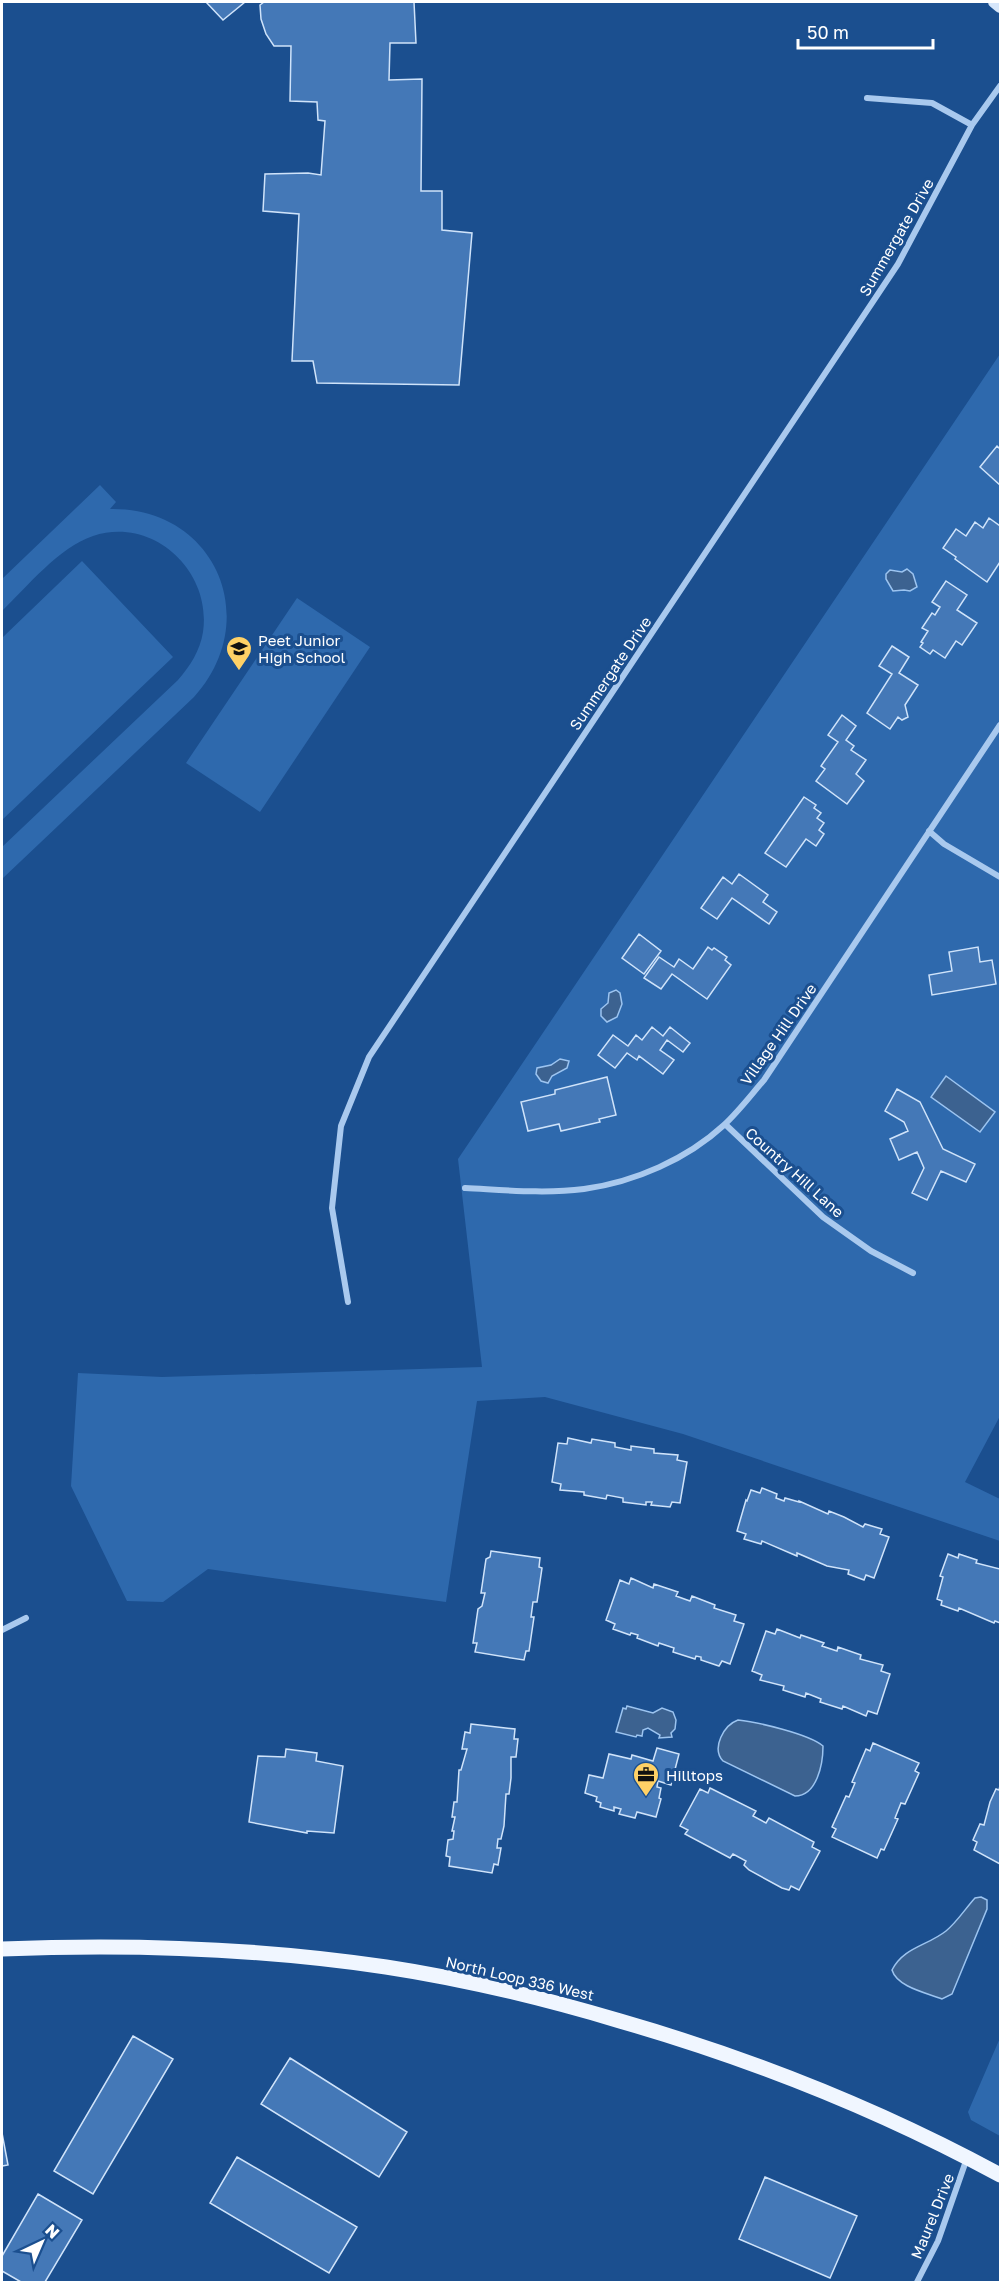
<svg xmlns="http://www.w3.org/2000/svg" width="1002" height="2284" font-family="'Golos Text',sans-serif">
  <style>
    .green { fill: #2e69ad }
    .water { fill: #3c6290; stroke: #9cc4f0; stroke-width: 1.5 }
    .building { fill: #4478b7; stroke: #cfe3fa; stroke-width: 1.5 }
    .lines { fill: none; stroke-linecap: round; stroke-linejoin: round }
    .minor { stroke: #a9c9ee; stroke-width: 6 }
    .secondary { stroke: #d6e6fa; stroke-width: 12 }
    .primary { stroke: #f0f6ff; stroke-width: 15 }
    .labels { text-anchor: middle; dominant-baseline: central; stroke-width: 6; stroke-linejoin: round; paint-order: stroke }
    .street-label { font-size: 15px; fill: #fff; stroke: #1b4f8f }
    .poi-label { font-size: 15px; fill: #fff; stroke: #1b4f8f; text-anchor: start }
  </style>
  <rect width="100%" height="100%" fill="#1b4f8f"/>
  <path class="green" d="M 1000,354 L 1000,1416 L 965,1482 L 1000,1499 L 1000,1541 L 683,1434 L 545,1397 L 477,1401 L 446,1602 L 208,1569 L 163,1602 L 127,1601 L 71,1486 L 78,1373 L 162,1377 L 482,1367 L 458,1159 Z
    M 100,485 L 116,502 L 110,509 C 215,507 264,619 194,697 L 2,879 L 2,847 L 178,680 C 190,666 200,651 203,632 C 212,571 153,516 93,536 C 59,547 27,587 2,611 L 2,579 Z
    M 82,561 L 173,657 L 2,820 L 2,638 Z
    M 297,598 L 370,647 L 260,812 L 186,763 Z
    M 1000,2038 L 1000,2136 L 971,2120 L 968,2112 Z"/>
  <path class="water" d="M 907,569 L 913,574 L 917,587 L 910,591 L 904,590 L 893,591 L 886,579 L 886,574 L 890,570 L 902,572 Z
    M 616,990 L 620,993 L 622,1004 L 617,1017 L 607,1022 L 601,1016 L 601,1009 L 608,1003 L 609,993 Z
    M 560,1059 L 569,1061 L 567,1068 L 552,1076 L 548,1083 L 541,1081 L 536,1074 L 537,1068 L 551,1065 Z
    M 946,1076 L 995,1112 L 980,1132 L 931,1097 Z
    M 627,1706 L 653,1713 L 662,1708 L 673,1712 L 676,1720 L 675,1729 L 671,1733 L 672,1737 L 659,1738 L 660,1735 L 648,1728 L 643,1730 L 642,1736 L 637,1735 L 636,1737 L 616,1732 L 623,1708 L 626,1709 Z
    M 738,1720 C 757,1722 809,1734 823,1746 C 823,1764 817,1796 795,1796 L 723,1761 C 711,1748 724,1725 738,1720 Z
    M 981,1897 L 987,1900 L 987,1909 L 952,1994 L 942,1999 C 927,1993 897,1987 892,1970 C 904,1947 927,1946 946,1931 C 957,1922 965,1909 975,1898 Z"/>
  <path class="building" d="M 206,2 L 245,2 L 223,20 Z
    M 264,2 L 414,2 L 416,43 L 390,43 L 389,80 L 422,79 L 421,191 L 442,191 L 442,230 L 472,233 L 459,385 L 317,383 L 313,361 L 292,361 L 299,214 L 263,211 L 265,174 L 308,173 L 321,175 L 325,121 L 318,120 L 317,102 L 290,101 L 291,46 L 274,46 L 266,34 L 261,19 L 260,5 Z
    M 997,446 L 1000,449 L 1000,485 L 980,467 Z
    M 989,518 L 1000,526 L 1000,562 L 987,582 L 955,559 L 956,557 L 943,548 L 956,529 L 966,536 L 975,522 L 983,528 Z
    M 946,581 L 967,595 L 957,610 L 977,623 L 962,645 L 956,641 L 945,658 L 933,650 L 930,654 L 920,647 L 923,643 L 921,642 L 928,631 L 922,628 L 932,613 L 935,615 L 940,607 L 932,602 Z
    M 892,646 L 909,657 L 899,673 L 918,685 L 905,705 L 908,717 L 902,720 L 898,717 L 890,729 L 867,713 L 892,674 L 879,666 Z
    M 842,715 L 856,726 L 846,740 L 854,746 L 851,750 L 866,760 L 856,774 L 864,781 L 847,804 L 816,781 L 825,769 L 821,766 L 838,742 L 828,735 Z
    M 804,797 L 816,805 L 814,808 L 821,813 L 817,818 L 824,823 L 819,830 L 824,834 L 816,846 L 806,839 L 786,867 L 765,853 Z
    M 739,874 L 768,895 L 763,902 L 777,912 L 769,924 L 732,898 L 717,919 L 701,908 L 723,877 L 732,884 Z
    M 639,934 L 661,951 L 644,974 L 622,958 Z
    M 708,947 L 712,950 L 714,948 L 727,957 L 725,960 L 731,965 L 707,999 L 672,974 L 661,989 L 644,978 L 659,957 L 674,967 L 679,959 L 693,969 Z
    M 978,947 L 980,962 L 992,960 L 996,984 L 932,995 L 929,975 L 952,971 L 949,952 Z
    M 652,1027 L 663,1036 L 670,1027 L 690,1043 L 683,1052 L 667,1040 L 660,1050 L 674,1060 L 663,1074 L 639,1056 L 637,1060 L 627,1053 L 615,1068 L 598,1055 L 613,1035 L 628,1046 L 636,1035 L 642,1040 Z
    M 607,1077 L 616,1115 L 599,1119 L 600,1122 L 561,1131 L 559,1124 L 528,1131 L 521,1102 L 555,1094 L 555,1090 Z
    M 897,1089 L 920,1102 L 943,1149 L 975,1164 L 966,1182 L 941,1171 L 927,1200 L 912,1193 L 924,1168 L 917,1152 L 899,1160 L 890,1139 L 908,1131 L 904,1122 L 885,1111 Z
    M 568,1438 L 591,1443 L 592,1439 L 615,1443 L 615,1447 L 631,1450 L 631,1446 L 654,1449 L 654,1453 L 678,1455 L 677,1460 L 687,1462 L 680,1503 L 672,1502 L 670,1507 L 651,1505 L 652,1502 L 646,1502 L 646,1505 L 623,1502 L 623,1498 L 607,1495 L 606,1499 L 584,1495 L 584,1492 L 560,1490 L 561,1484 L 552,1482 L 558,1443 L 567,1444 Z
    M 762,1488 L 777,1494 L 776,1498 L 784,1501 L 785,1498 L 799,1502 L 799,1501 L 828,1514 L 829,1511 L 844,1517 L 863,1527 L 865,1524 L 882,1529 L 880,1534 L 889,1537 L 874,1578 L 866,1575 L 864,1580 L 848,1574 L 849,1570 L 827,1566 L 797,1553 L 797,1556 L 762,1541 L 761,1544 L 744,1539 L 746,1534 L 737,1531 L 746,1500 L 747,1501 L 751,1490 L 760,1493 Z
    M 491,1551 L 540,1558 L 539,1567 L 542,1568 L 537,1602 L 533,1602 L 531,1617 L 534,1617 L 529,1651 L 526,1651 L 524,1660 L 475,1652 L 477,1643 L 473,1643 L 478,1609 L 482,1606 L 485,1593 L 481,1593 L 486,1559 L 490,1557 Z
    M 948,1554 L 958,1558 L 959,1554 L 977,1560 L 976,1563 L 1000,1569 L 1000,1623 L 995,1621 L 994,1623 L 959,1608 L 958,1611 L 941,1605 L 942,1601 L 937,1599 L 943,1577 L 940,1576 Z
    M 631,1578 L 653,1588 L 654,1584 L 678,1592 L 676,1596 L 690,1601 L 692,1596 L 715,1605 L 714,1608 L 736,1615 L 734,1621 L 744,1624 L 730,1664 L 722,1661 L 719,1666 L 701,1660 L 701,1657 L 696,1656 L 695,1659 L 673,1652 L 674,1648 L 659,1643 L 658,1646 L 637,1638 L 638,1635 L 631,1633 L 630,1635 L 613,1629 L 615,1624 L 606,1620 L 620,1580 L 629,1584 Z
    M 777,1629 L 800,1638 L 801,1635 L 824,1643 L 822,1646 L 837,1651 L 838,1647 L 861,1655 L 860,1659 L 883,1665 L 881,1671 L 890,1674 L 877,1714 L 868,1711 L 866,1716 L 843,1706 L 842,1709 L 820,1702 L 821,1699 L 806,1693 L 805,1697 L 783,1690 L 784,1686 L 760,1680 L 762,1675 L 752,1671 L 766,1631 L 775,1634 Z
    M 471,1724 L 515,1729 L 514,1739 L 518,1739 L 516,1757 L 511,1757 L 511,1778 L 509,1794 L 506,1794 L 504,1826 L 501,1839 L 498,1839 L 497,1848 L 501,1848 L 498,1865 L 494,1864 L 492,1873 L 449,1866 L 450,1857 L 446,1856 L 448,1840 L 453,1839 L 454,1831 L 452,1831 L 455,1817 L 452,1817 L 454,1802 L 457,1802 L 459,1770 L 461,1770 L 467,1749 L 462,1749 L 465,1732 L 470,1733 Z
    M 873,1743 L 919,1763 L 915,1771 L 919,1773 L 905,1804 L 901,1803 L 895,1818 L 898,1819 L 884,1850 L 881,1849 L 877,1858 L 832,1837 L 836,1829 L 832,1827 L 846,1796 L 849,1797 L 855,1783 L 852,1782 L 866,1749 L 870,1751 Z
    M 657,1748 L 679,1754 L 671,1785 L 658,1781 L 657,1787 L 661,1788 L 659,1798 L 661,1799 L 656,1817 L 637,1812 L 635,1818 L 619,1814 L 621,1809 L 614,1807 L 614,1811 L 600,1807 L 601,1803 L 596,1801 L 597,1797 L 585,1793 L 589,1775 L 603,1778 L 609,1754 L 631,1759 L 632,1755 L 653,1761 Z
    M 286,1749 L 317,1753 L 316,1761 L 343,1766 L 334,1833 L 307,1831 L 307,1833 L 249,1822 L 258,1756 L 285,1757 Z
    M 1000,1786 L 1000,1864 L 974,1850 L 977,1842 L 973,1840 L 980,1824 L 984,1825 L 990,1802 L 996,1789 L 999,1790 Z
    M 710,1788 L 756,1811 L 753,1816 L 766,1823 L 769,1818 L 814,1842 L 812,1847 L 820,1851 L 799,1890 L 791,1886 L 789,1890 L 782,1888 L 749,1870 L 744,1865 L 746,1861 L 733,1854 L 730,1858 L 685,1834 L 688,1830 L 680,1826 L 700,1789 L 708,1793 Z
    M 133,2036 L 173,2059 L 93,2194 L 54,2171 Z
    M 290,2058 L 407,2132 L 379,2177 L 261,2104 Z
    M 2,2133 L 8,2165 L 2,2166 Z
    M 237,2157 L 357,2227 L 329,2273 L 210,2203 Z
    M 765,2177 L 857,2216 L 830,2278 L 739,2239 Z
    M 38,2194 L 82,2220 L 45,2282 L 21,2282 L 2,2271 L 2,2256 Z"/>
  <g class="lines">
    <path class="minor" d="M 867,98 L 932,103 L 972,125
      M 929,831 L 944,844 L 1000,877
      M 725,1124 L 823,1217 L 871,1251 L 913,1273
      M 465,1188 C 505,1190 545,1194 584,1189 C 635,1182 687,1159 724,1125 C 739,1111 751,1095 764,1080 L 1000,725
      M 348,1302 L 332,1208 L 341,1126 L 369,1057 L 898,264 L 972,125 L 1000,86
      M 2,1630 L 26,1618
      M 917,2282 L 938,2241 L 967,2158"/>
    <path class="secondary" d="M 994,2 L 1000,7"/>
    <path class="primary" d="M 2,1949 C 129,1944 259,1948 386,1967 C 465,1979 543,1998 620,2021 C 752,2059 880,2110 1000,2175"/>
  </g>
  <defs>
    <symbol id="school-pin" viewBox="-11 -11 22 30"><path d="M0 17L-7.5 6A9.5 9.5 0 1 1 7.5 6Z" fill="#ffd166" stroke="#1b4f8f"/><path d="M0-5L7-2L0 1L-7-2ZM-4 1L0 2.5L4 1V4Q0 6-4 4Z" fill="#111"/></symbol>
    <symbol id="office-pin" viewBox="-11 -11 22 30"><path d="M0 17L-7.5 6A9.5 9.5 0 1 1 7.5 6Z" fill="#ffd166" stroke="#1b4f8f"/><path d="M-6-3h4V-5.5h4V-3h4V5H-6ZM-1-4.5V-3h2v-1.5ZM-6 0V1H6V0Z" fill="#111"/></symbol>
  </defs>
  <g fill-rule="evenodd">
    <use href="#school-pin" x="224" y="634" width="30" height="40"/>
    <use href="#office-pin" x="631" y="1760" width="30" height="40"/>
  </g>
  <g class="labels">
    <g class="street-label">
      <text transform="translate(896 237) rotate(-60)">Summergate Drive</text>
      <text transform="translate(610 673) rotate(-56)">Summergate Drive</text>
      <text transform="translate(778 1034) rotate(-55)">Village Hill Drive</text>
      <text transform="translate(795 1172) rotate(42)">Country Hill Lane</text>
      <text transform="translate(520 1978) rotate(13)">North Loop 336 West</text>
      <text transform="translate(932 2216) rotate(-68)">Maurel Drive</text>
    </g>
    <g class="poi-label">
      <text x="258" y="640">Peet Junior<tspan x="258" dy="17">High School</tspan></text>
      <text x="666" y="1775">Hilltops</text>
    </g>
  </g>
  <rect width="1002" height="2284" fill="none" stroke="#ffffff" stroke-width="6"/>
  <g transform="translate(42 2242) rotate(44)" stroke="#1b4f8f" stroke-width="4.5" paint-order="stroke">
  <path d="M0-4.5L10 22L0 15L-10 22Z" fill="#ffffff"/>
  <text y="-9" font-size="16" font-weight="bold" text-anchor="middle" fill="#ffffff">N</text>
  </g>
  <path d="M798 39v9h135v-9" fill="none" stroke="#ffffff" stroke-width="3"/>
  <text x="807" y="39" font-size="18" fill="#ffffff" stroke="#1b4f8f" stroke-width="4.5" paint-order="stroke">50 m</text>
</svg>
